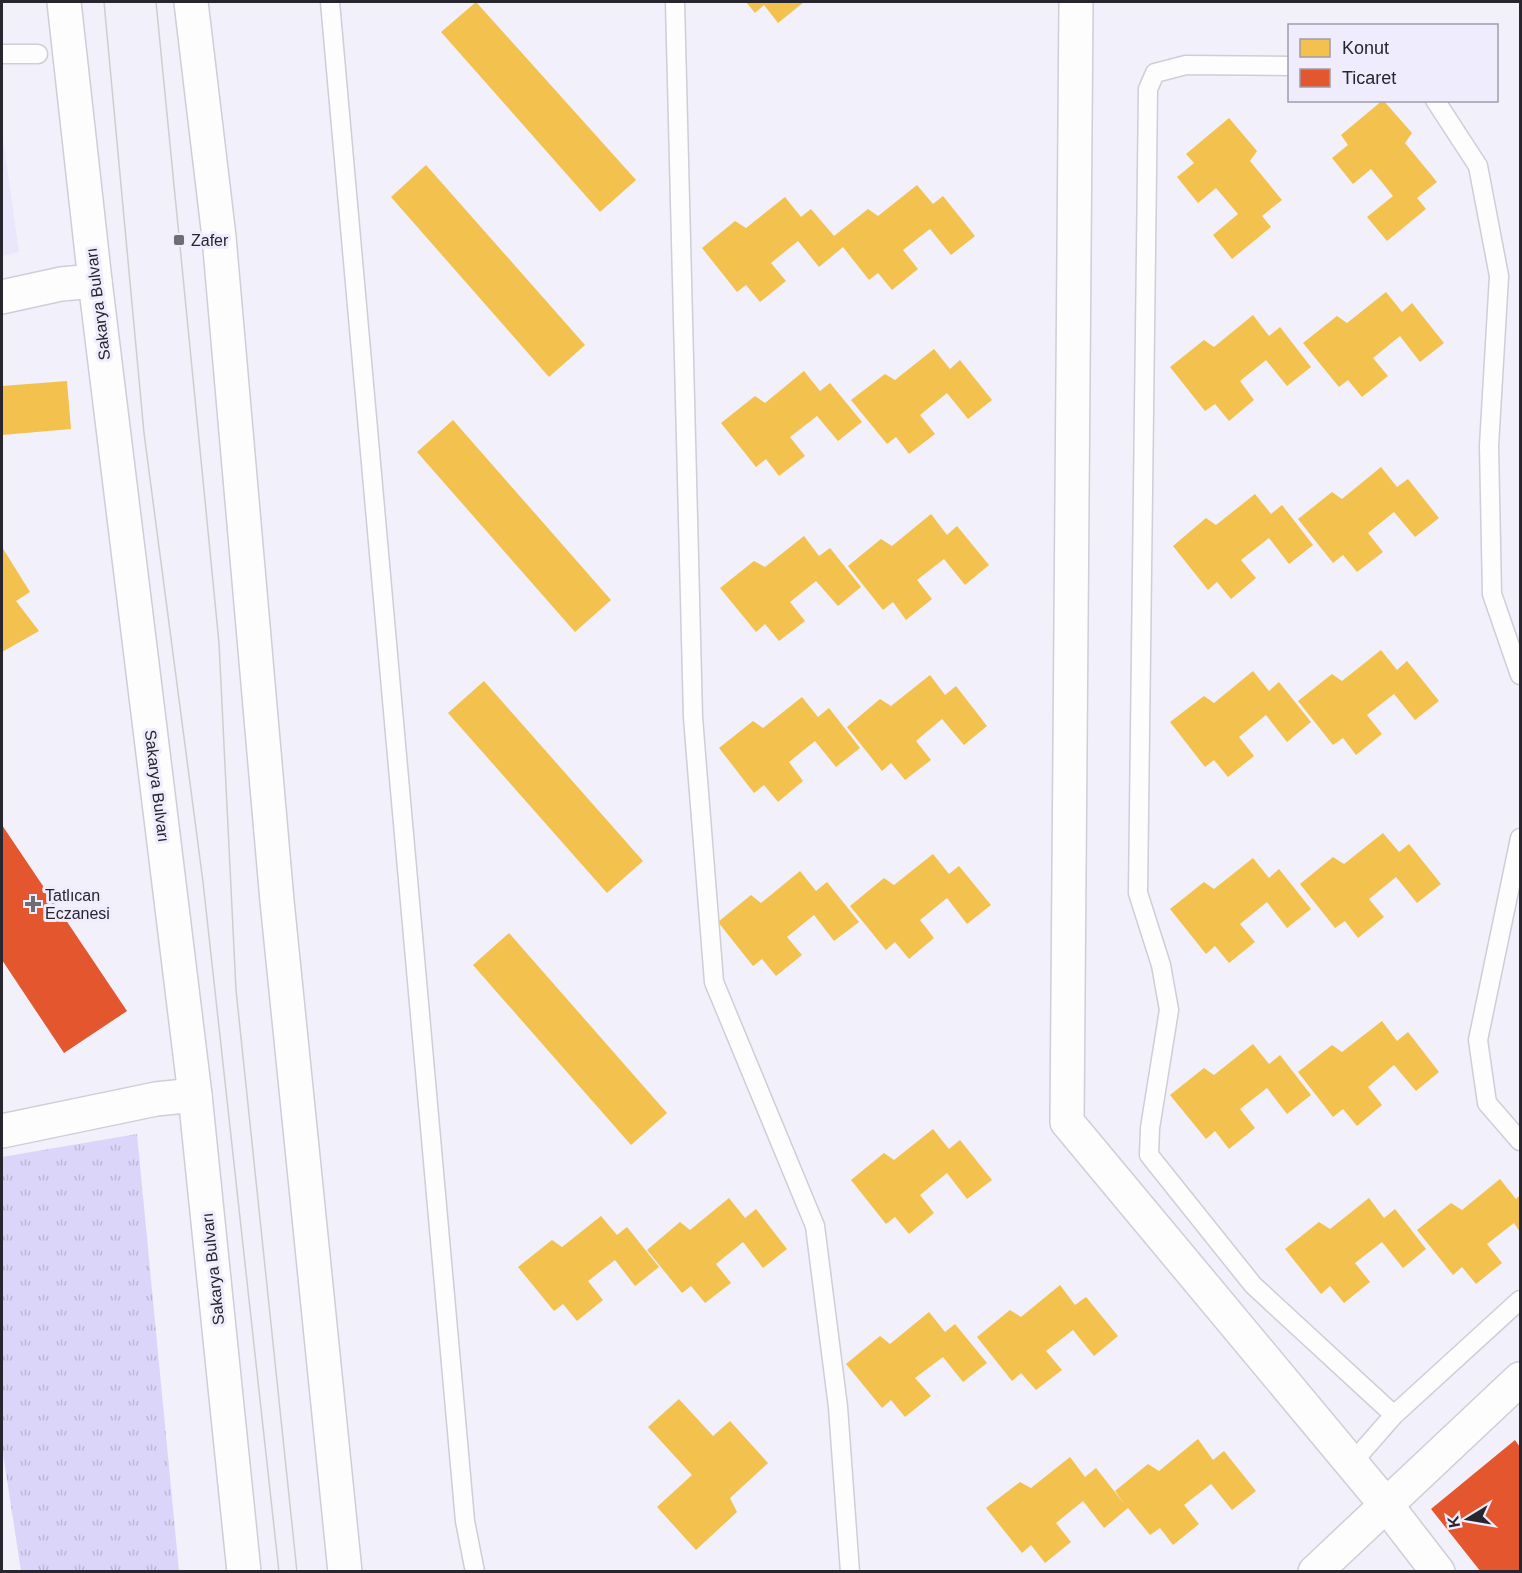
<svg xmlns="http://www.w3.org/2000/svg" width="1522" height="1573" font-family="Arial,sans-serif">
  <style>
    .built { fill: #eae6fb }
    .park { fill: url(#park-tufts) }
    .homes { fill: #f2c14e }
    .shops { fill: #e4572e }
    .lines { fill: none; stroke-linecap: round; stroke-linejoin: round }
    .service-casing { stroke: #cfcdd6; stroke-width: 21 }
    .minor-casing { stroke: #cfcdd6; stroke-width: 36 }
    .tertiary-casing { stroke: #cfcdd6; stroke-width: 36 }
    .primary-casing { stroke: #cfcdd6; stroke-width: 36 }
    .service { stroke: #fdfdfe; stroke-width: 18 }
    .minor { stroke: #fdfdfe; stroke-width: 33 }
    .tertiary { stroke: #fdfdfe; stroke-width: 33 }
    .primary { stroke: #fdfdfe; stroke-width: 33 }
    .tram { stroke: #ceced0; stroke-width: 1.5 }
    .poi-dot { fill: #6e6c75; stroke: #efecfe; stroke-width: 2 }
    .labels { text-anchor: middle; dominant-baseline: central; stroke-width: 6; stroke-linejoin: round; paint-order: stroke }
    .poi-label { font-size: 16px; fill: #27252d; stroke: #efecfe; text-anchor: start }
    .street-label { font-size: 16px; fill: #27252d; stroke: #efecfe }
  </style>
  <defs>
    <pattern id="park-tufts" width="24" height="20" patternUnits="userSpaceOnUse" patternTransform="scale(1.5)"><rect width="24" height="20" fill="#dbd5f9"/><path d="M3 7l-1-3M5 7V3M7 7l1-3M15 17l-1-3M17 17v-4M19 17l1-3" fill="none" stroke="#bcb7d6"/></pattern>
  </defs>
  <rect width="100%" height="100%" fill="#f2f0fa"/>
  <path class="built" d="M 2,132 L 19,252 L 2,256 Z"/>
  <path class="park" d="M 137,1134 L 179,1571 L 21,1571 L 2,1447 L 2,1157 Z"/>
  <path class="homes" d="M 476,2 L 636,180 L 600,212 L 441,32 Z
    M 746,2 L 804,2 L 778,23 L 764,5 L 755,13 Z
    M 1383,100 L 1412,133 L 1405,143 L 1437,182 L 1417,198 L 1426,209 L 1387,241 L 1367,217 L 1393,196 L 1371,169 L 1353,184 L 1332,158 L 1348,145 L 1341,135 Z
    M 1229,118 L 1257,151 L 1250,161 L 1282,200 L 1262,216 L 1271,227 L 1232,259 L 1213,235 L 1238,214 L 1216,188 L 1198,203 L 1177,177 L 1194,163 L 1186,154 Z
    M 426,165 L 585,345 L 549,377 L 391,197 Z
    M 917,185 L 933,204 L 943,196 L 975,236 L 951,255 L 930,229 L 903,250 L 918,269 L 892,290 L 878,273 L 869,280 L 843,247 L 819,267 L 798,241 L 771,263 L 786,281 L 760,302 L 746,285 L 737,292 L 702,248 L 735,221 L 746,228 L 785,197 L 801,217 L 811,209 L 834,236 L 868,209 L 878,216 Z
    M 1386,292 L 1402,312 L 1412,303 L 1444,343 L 1420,362 L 1400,336 L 1373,358 L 1388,376 L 1362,397 L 1348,380 L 1339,387 L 1303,343 L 1337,316 L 1347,323 Z
    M 1253,315 L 1269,336 L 1280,327 L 1311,367 L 1287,386 L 1266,360 L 1240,381 L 1254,400 L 1229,421 L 1215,404 L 1205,411 L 1170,367 L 1204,340 L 1214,347 Z
    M 934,349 L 950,369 L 960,360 L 992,400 L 968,419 L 947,393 L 920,415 L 935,434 L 909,454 L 896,437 L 887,444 L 851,400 L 885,374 L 895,380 Z
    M 804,371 L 820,391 L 830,383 L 862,422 L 838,441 L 817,416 L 790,437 L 805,456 L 779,476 L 766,459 L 756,467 L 721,423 L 755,396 L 765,403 Z
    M 67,381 L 71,429 L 2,435 L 2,386 Z
    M 453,420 L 611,600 L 575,632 L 417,452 Z
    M 1381,467 L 1397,487 L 1408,479 L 1439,518 L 1415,537 L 1394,512 L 1368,533 L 1383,552 L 1357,572 L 1343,555 L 1333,563 L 1298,519 L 1332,492 L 1342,499 Z
    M 1255,494 L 1271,514 L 1282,505 L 1313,545 L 1289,564 L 1269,538 L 1241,560 L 1256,578 L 1231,599 L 1217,582 L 1208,590 L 1173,546 L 1206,518 L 1216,525 Z
    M 931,514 L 947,535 L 957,526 L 989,565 L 965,585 L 944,559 L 917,580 L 932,599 L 906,620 L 893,602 L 883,610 L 848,566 L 881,539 L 892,546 Z
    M 804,536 L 819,556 L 830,548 L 861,587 L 838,606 L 816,581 L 790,602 L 805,621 L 779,641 L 765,624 L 756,632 L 720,588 L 754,561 L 765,567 Z
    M 2,547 L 30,592 L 16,601 L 39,631 L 2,652 Z
    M 1381,650 L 1397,670 L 1407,661 L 1439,701 L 1415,720 L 1394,694 L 1367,715 L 1382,734 L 1356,755 L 1343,738 L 1333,745 L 1298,701 L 1332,674 L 1342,681 Z
    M 1253,671 L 1269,691 L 1279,682 L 1311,722 L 1287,742 L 1266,715 L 1239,737 L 1254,756 L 1228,777 L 1214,760 L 1205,767 L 1170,722 L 1204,696 L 1214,703 Z
    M 930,675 L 945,695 L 956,686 L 987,726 L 964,745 L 942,719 L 916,741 L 931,760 L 905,780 L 891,763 L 882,771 L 847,727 L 880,699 L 891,706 Z
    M 484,681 L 643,861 L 607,893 L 448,713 Z
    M 802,697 L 818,717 L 829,708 L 860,748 L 836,767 L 815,741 L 789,762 L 803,781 L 778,802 L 764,785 L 754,793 L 719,748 L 753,721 L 763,728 Z
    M 1383,833 L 1399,852 L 1409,844 L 1441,884 L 1417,903 L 1396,877 L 1369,899 L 1384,917 L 1358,938 L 1345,921 L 1335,928 L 1300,884 L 1333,857 L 1344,864 Z
    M 933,854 L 949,874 L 959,866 L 991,905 L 967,924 L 947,898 L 920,920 L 934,938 L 909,959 L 895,942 L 886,950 L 850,906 L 884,878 L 894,885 Z
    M 1253,858 L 1269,878 L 1279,869 L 1311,909 L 1287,928 L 1267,902 L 1240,924 L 1255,942 L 1229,963 L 1215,946 L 1206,954 L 1170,909 L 1204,882 L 1214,889 Z
    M 800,871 L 816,891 L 827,882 L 859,922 L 834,941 L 814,915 L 787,937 L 802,955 L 776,976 L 762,959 L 753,966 L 718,922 L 751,895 L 761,903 Z
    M 509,933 L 667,1113 L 631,1145 L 473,965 Z
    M 1382,1021 L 1397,1041 L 1408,1032 L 1439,1072 L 1416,1091 L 1394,1065 L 1368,1087 L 1382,1105 L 1357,1126 L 1343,1109 L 1333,1117 L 1298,1072 L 1332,1045 L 1342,1052 Z
    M 1253,1044 L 1269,1064 L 1280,1055 L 1311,1095 L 1287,1114 L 1267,1088 L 1240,1109 L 1255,1128 L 1229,1149 L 1215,1131 L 1206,1139 L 1170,1095 L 1204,1068 L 1214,1075 Z
    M 933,1129 L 949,1149 L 960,1140 L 992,1180 L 967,1199 L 947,1173 L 920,1195 L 934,1213 L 909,1234 L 895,1217 L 886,1224 L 851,1180 L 884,1153 L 894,1160 Z
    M 1500,1179 L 1516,1199 L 1520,1195 L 1520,1232 L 1514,1223 L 1487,1244 L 1502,1263 L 1476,1284 L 1462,1267 L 1453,1275 L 1417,1230 L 1451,1203 L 1462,1210 Z
    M 729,1198 L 745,1218 L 756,1209 L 787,1249 L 763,1268 L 743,1242 L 716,1264 L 731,1283 L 705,1303 L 691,1286 L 682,1293 L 647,1250 L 680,1222 L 690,1230 Z
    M 1369,1198 L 1384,1218 L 1395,1209 L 1426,1249 L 1403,1268 L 1382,1242 L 1355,1263 L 1370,1282 L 1344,1303 L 1330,1286 L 1321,1294 L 1285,1249 L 1319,1222 L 1330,1229 Z
    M 601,1216 L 617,1235 L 627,1227 L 659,1267 L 635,1286 L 615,1260 L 588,1281 L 603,1300 L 577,1321 L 563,1304 L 554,1311 L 518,1267 L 552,1240 L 562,1247 Z
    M 1060,1285 L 1075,1305 L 1086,1297 L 1118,1336 L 1094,1356 L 1073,1330 L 1046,1351 L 1062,1370 L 1036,1390 L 1021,1373 L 1012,1381 L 977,1337 L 1010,1310 L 1021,1317 Z
    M 929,1312 L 945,1332 L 955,1324 L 987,1363 L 963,1382 L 943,1357 L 915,1378 L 931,1396 L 905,1417 L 891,1400 L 882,1408 L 846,1364 L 880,1336 L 890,1344 Z
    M 679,1399 L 713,1436 L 730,1421 L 768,1463 L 730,1498 L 737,1512 L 696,1550 L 657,1507 L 692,1475 L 648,1427 Z
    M 1198,1439 L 1213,1460 L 1224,1451 L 1256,1491 L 1232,1510 L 1211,1484 L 1184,1505 L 1199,1524 L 1173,1545 L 1160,1528 L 1150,1535 L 1128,1508 L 1104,1528 L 1083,1501 L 1056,1523 L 1071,1542 L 1045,1563 L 1031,1545 L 1022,1553 L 986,1508 L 1020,1482 L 1031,1488 L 1070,1457 L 1085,1477 L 1096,1468 L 1125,1505 L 1115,1491 L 1148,1464 L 1159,1471 Z"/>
  <path class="shops" d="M 2,825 L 127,1011 L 64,1053 L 2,960 Z
    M 1515,1440 L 1520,1447 L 1520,1572 L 1481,1572 L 1431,1509 Z"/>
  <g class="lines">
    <defs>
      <path id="service" d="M 330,2 L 465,1521 L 475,1572
        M 675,2 L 693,717 L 714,982 L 815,1226 L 838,1407 L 850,1572
        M 2,54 L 38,54
        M 1290,66 L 1186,65 L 1155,73 L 1148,89 L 1138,893 L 1161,965 L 1169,1010 L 1150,1128 L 1149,1155 L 1253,1285 L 1394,1415
        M 1435,100 L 1478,166 L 1499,276 L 1489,446 L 1492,594 L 1520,675
        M 1520,838 L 1478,1040 L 1487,1103 L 1520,1141
        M 1351,1464 L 1394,1415 L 1520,1300"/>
      <path id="minor" d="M 2,297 L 61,284 L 95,281
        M 2,1131 L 156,1099 L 195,1095
        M 1315,1572 L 1520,1379"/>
      <path id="tertiary" d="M 1076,2 L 1067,1122 L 1387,1506 L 1438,1572"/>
      <path id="primary" d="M 64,2 L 95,281 L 195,1095 L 244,1572
        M 191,2 L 219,237 L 277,901 L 345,1572"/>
    </defs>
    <use href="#service" class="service-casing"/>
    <use href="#minor" class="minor-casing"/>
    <use href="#tertiary" class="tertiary-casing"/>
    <use href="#primary" class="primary-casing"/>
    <use href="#service" class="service"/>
    <use href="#minor" class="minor"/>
    <use href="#tertiary" class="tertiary"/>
    <use href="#primary" class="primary"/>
    <path class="tram" d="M 104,2 L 144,433 L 203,882 L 279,1572
      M 156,2 L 219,643 L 236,990 L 297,1572"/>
  </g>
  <g class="poi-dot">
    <rect x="173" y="234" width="12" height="12" rx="3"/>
    <path d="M30 895h6v6h6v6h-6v6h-6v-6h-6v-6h6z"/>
  </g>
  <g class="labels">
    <g class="poi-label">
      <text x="191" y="240">Zafer</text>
      <text x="45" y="895">Tatlıcan<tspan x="45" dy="18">Eczanesi</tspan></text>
    </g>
    <g class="street-label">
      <text transform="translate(98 304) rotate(-97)">Sakarya Bulvarı</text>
      <text transform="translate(157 786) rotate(83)">Sakarya Bulvarı</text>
      <text transform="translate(213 1269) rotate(-96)">Sakarya Bulvarı</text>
    </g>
  </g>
  <rect width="1522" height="1573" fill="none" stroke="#27252d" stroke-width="6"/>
  <rect x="1288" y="24" width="210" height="78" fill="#efecfe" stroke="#9f9caa" stroke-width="1.5"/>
  <rect x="1300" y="39" width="30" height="18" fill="#f2c14e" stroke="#9f9caa" stroke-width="1.5"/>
  <text x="1342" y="54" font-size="18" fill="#27252d">Konut</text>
  <rect x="1300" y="69" width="30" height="18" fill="#e4572e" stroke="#9f9caa" stroke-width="1.5"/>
  <text x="1342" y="84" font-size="18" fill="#27252d">Ticaret</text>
  <g transform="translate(1468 1519) rotate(259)" stroke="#efecfe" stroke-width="4.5" paint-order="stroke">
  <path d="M0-4.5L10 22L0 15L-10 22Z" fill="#27252d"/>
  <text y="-9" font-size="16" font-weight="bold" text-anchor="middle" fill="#27252d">K</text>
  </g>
</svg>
